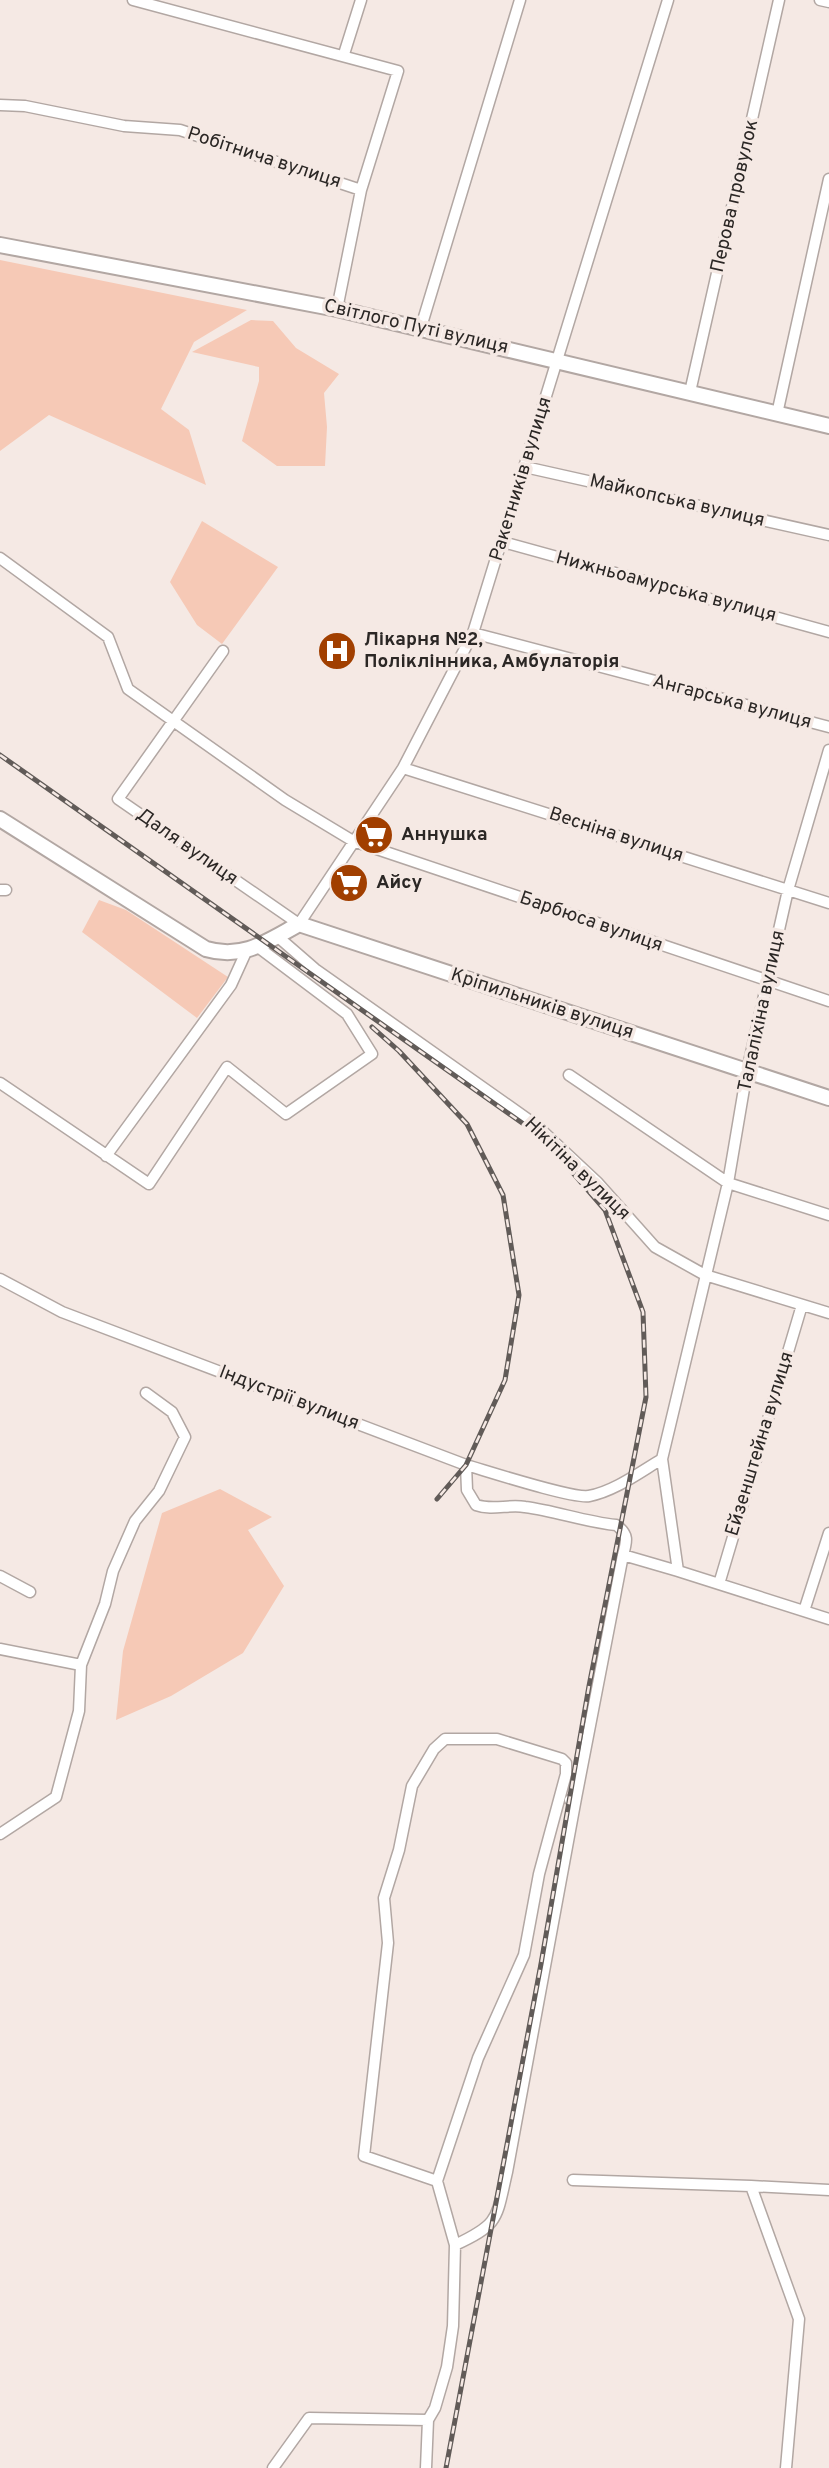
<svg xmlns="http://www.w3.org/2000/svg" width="829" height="2468" font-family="Overpass,sans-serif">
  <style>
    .green { fill: #f6c9b6 }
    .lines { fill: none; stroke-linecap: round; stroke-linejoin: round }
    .street-casing { stroke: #b2a7a3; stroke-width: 13 }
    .secondary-casing { stroke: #b2a7a3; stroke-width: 18 }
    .street { stroke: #fff; stroke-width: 10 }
    .secondary { stroke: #fff; stroke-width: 14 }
    .rail-casing { stroke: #615b58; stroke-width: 5 }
    .rail { stroke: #f5e9e4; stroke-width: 2.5; stroke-dasharray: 8; stroke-linecap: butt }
    .labels { text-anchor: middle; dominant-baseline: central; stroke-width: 7; stroke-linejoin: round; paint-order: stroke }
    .street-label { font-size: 19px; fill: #2b2725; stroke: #f5e9e4 }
    .poi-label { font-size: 19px; font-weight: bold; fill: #2b2725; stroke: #f5e9e4; text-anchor: start }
  </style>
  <rect width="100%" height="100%" fill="#f5e9e4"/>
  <path class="green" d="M 0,260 L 247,310 L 194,342 L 161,409 L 189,430 L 206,485 L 49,415 L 0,451 Z
    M 251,320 L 273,321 L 296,348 L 339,374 L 324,393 L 327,427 L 325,466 L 277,466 L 242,441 L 259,381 L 259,367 L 192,352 Z
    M 202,521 L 278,567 L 222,644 L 197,625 L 170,582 Z
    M 99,900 L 126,910 L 228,977 L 197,1018 L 82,932 Z
    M 220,1489 L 272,1517 L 248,1530 L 284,1586 L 243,1653 L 171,1696 L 116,1720 L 123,1651 L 162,1513 Z"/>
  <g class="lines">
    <defs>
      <path id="street" d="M 133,0 L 398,71 L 361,190 L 337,309
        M 820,0 L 829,2
        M 344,54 L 361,0
        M 0,105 L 25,106 L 124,126 L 180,130 L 361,190
        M 421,327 L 520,0
        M 690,392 L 779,0
        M 777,414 L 829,179
        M 525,467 L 829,535
        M 503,542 L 829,632
        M 0,558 L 108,637 L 128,689 L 285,800 L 353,841 L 829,1001
        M 473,633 L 829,727
        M 223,651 L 118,799 L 299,924 L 403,768 L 473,633 L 668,0
        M 829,750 L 788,890 L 747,1071 L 728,1183 L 662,1459 L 678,1571 L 829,1619
        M 403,768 L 829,903
        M 0,890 L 6,890
        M 277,936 L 315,969 L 536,1125 L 598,1183 L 655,1247 L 705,1275 L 829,1313
        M 569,1075 L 728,1183 L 829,1215
        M 0,1083 L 149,1184 L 227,1067 L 286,1114 L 372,1054 L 347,1014 L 258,947
        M 106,1156 L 231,985 L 246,952
        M 0,1279 L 62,1312 L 466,1465 C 487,1471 573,1499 589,1496 C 615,1491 640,1472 662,1459
        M 466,1465 L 467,1490 L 476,1505 C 493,1511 508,1504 525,1507 C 556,1511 585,1522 616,1525 C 629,1534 627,1541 623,1555
        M 0,1576 L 30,1592
        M 719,1584 L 802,1305
        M 804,1611 L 829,1533
        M 0,1649 L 81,1665
        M 570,1800 L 576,1798 L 623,1555 L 678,1571
        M 0,1834 L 56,1797 L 79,1711 L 81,1665 L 105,1604 L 113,1571 L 135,1521 L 159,1491 L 185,1437 L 172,1412 L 146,1393
        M 573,2180 L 751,2186
        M 455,2245 C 500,2224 496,2219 507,2172 L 576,1798
        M 428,2420 L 435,2408 L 447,2367 L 453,2326 L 455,2245 L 437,2181 L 478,2058 L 524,1955 L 539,1874 L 566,1774 L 566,1763 L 562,1759 L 497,1739 L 445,1739 L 434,1749 L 412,1786 L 399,1850 L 384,1898 L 388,1943 L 364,2156 L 437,2181
        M 273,2468 L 309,2418 L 428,2420 L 426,2468
        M 786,2468 L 799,2319 L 751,2186 L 829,2190"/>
      <path id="secondary" d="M 0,245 L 337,309 L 829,426
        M 0,819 L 206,949 C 243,960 268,941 299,924 L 829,1098"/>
    </defs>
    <use href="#street" class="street-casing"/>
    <use href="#secondary" class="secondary-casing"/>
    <use href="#street" class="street"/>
    <use href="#secondary" class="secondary"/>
    <defs>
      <path id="rail" d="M 0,755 L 542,1137 L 605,1210 L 643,1312 L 646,1397 L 589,1686 L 541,1964 L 446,2468
        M 372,1027 L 399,1051 L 467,1124 L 503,1195 L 519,1295 L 505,1380 L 466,1465 L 437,1499"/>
    </defs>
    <use href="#rail" class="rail-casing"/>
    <use href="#rail" class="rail"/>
  </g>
  <defs>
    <symbol id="hospital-disc" viewBox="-11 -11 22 22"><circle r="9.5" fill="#a13f00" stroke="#f5e9e4"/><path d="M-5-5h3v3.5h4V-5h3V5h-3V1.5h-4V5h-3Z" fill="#fff"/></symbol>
    <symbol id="supermarket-disc" viewBox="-11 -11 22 22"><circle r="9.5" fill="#a13f00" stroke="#f5e9e4"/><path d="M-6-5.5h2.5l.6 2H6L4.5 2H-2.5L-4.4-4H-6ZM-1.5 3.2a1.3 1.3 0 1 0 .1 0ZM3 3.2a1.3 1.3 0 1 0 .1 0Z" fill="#fff"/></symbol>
  </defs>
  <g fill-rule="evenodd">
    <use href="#hospital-disc" x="315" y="629" width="44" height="44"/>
    <use href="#supermarket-disc" x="352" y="813" width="44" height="44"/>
    <use href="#supermarket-disc" x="327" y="861" width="44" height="44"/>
  </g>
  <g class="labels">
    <g class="street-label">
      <text transform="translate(264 158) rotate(18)">Робітнича вулиця</text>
      <text transform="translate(735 196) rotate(-77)">Перова провулок</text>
      <text transform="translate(416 327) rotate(13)">Світлого Путі вулиця</text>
      <text transform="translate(521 479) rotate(-73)">Ракетників вулиця</text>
      <text transform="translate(677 501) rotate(13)">Майкопська вулиця</text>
      <text transform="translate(666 587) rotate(15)">Нижньоамурська вулиця</text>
      <text transform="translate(732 702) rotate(15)">Ангарська вулиця</text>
      <text transform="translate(616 835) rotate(18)">Весніна вулиця</text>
      <text transform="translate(187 847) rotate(35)">Даля вулиця</text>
      <text transform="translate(591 922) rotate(19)">Барбюса вулиця</text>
      <text transform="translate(542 1004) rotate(18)">Кріпильників вулиця</text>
      <text transform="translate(762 1011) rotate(-78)">Талаліхіна вулиця</text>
      <text transform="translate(577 1169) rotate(44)">Нікітіна вулиця</text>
      <text transform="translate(289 1398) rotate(21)">Індустрії вулиця</text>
      <text transform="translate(760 1444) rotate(-73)">Ейзенштейна вулиця</text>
    </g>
    <g class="poi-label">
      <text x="364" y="640">Лікарня №2,<tspan x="364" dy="22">Поліклінника, Амбулаторія</tspan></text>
      <text x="401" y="835">Аннушка</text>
      <text x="376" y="883">Айсу</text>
    </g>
  </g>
</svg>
